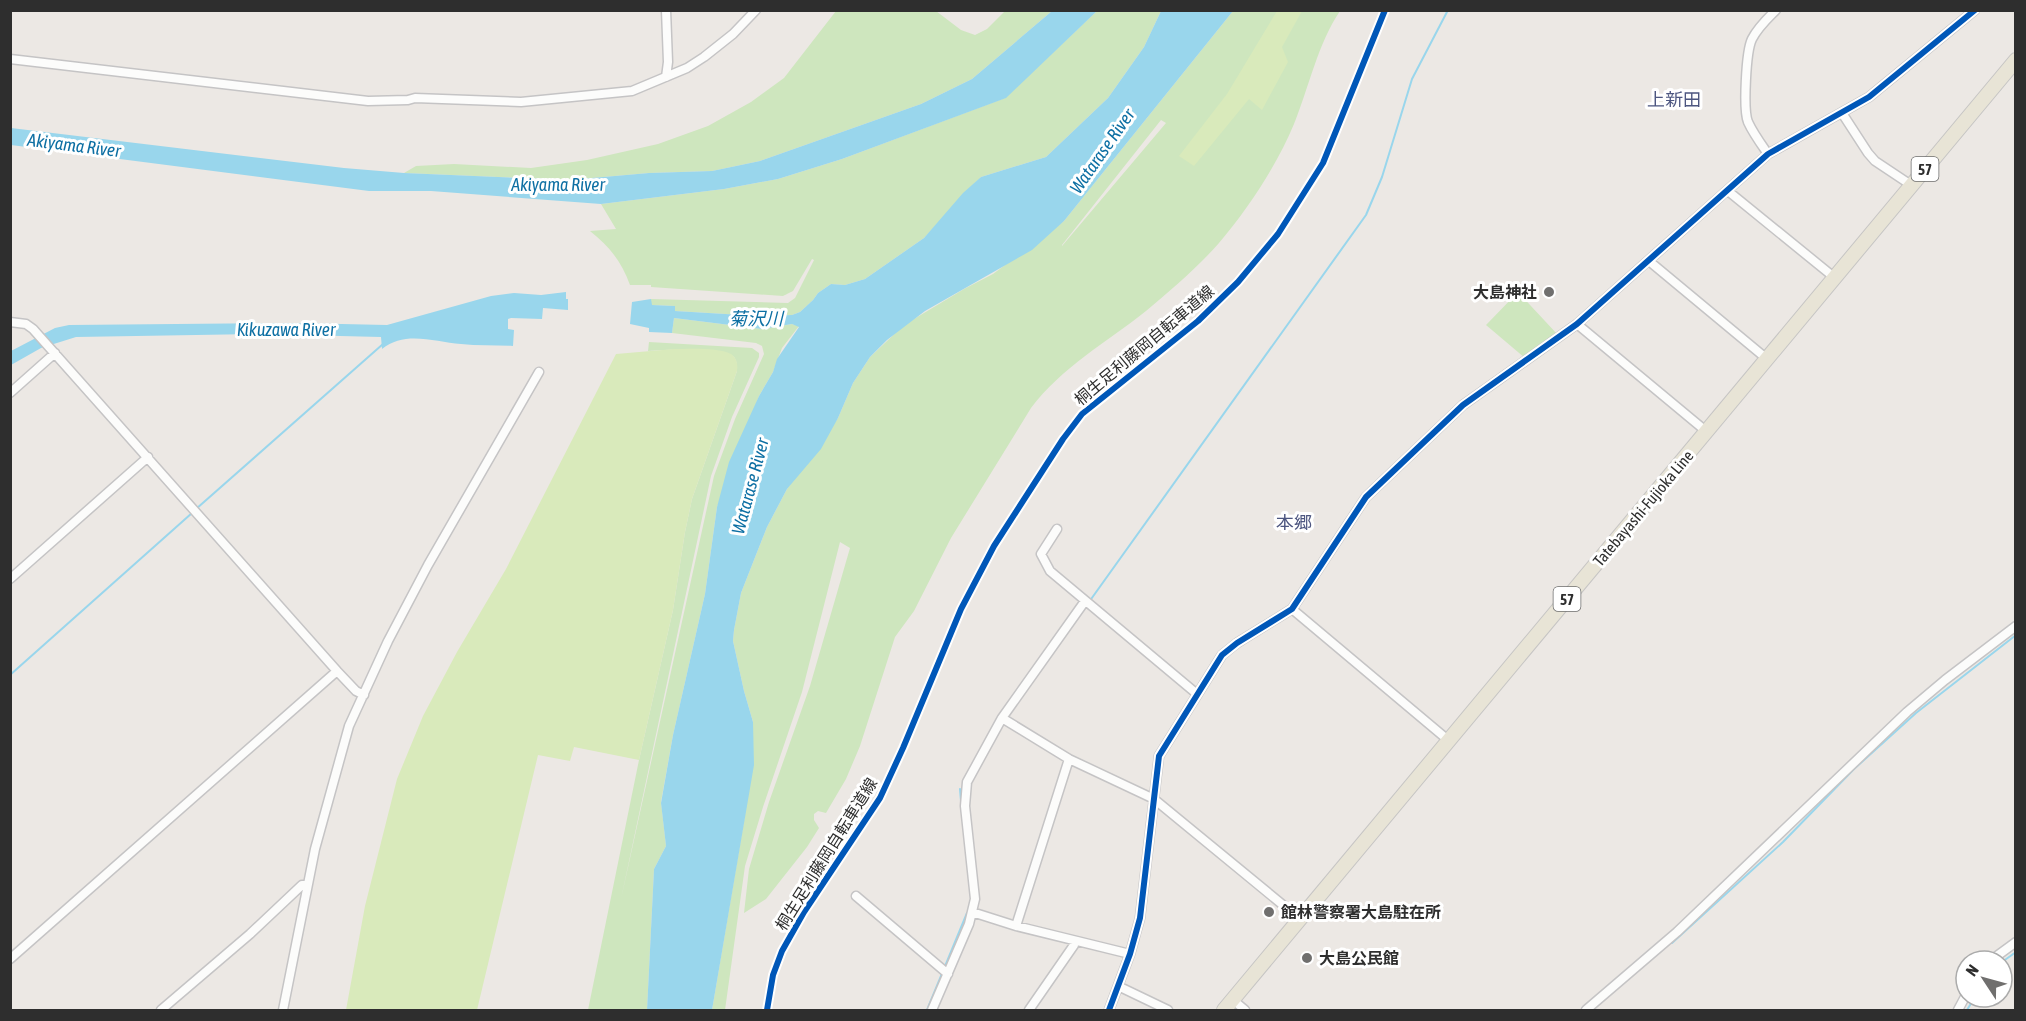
<svg xmlns="http://www.w3.org/2000/svg" width="2026" height="1021" font-family="'Asap Condensed','Noto Sans JP',sans-serif">
  <style>
    .green { fill: #cee6be; fill-rule: evenodd }
    .pitch { fill: #d9eabb }
    .water { fill: #99d6ec }
    .lines { fill: none; stroke-linecap: round; stroke-linejoin: round }
    .stream { stroke: #99d6ec; stroke-width: 2 }
    .street-casing { stroke: #c5c4c5; stroke-width: 11 }
    .primary-casing { stroke: #c6c5c4; stroke-width: 16 }
    .street { stroke: #fcfcfb; stroke-width: 8 }
    .primary { stroke: #e8e4d6; stroke-width: 14 }
    .cycleway-casing { stroke: #fff; stroke-width: 10 }
    .cycleway { stroke: #0057b8; stroke-width: 6 }
    .poi-dot { fill: #706f6e; stroke: #fff; stroke-width: 2 }
    .labels { text-anchor: middle; dominant-baseline: central; stroke-width: 6; stroke-linejoin: round; paint-order: stroke }
    .shield { fill: #fff; stroke: #6d6d6d; stroke-width: 1.5 }
    .shield-label { font-size: 15px; font-weight: bold; fill: #2e2e2e }
    .poi-label { font-size: 16px; font-weight: bold; fill: #2e2e2e; stroke: #fff; text-anchor: start }
    .street-label { font-size: 16px; fill: #2e2e2e; stroke: #fff }
    .neighbourhood-label { font-size: 18px; fill: #4d5680; stroke: #fff }
    .water-label { font-size: 18px; font-style: italic; fill: #0d6fa3; stroke: #fff }
  </style>
  <rect width="100%" height="100%" fill="#ece8e4"/>
  <path class="green" d="M 836,11 L 936,11 L 961,30 L 975,35 L 987,29 L 1005,11 L 1052,11 L 972,79 L 921,104 L 760,161 L 712,171 L 649,173 L 569,180 L 404,173 L 416,166 L 454,164 L 531,168 L 587,160 L 658,144 L 708,126 L 751,102 L 784,78 Z
    M 1097,11 L 1161,11 L 1144,47 L 1108,98 L 1046,157 L 981,177 L 924,238 L 865,279 L 845,285 L 831,284 L 818,293 L 813,300 L 800,312 L 792,315 L 759,316 L 675,311 L 675,306 L 651,305 L 651,299 L 788,303 L 795,298 L 814,260 L 812,259 L 793,291 L 783,296 L 651,287 L 651,285 L 630,285 C 622,262 609,246 590,231 L 616,229 L 601,204 L 724,189 L 778,179 L 842,159 L 1005,98 Z
    M 1233,11 L 1340,11 C 1318,43 1309,87 1294,124 C 1277,165 1248,209 1219,243 C 1198,267 1170,291 1146,311 C 1107,342 1062,367 1031,408 L 951,538 L 914,611 L 895,637 L 860,746 L 846,779 L 826,813 L 818,811 L 814,814 L 814,820 L 819,828 L 807,847 L 766,899 L 744,913 L 749,869 L 769,802 L 810,686 L 850,548 L 840,542 L 802,692 L 763,807 L 745,866 L 725,1010 L 712,1010 L 744,821 L 753,722 L 744,691 L 733,641 L 734,630 L 741,593 L 767,527 L 787,489 L 838,418 L 853,383 L 870,357 L 904,325 L 964,289 L 993,274 L 1064,221 ZM 1161,120 L 1166,123 L 1062,246 L 1062,245 Z
    M 1518,292 L 1558,335 L 1525,358 L 1486,325 Z
    M 674,318 L 762,329 L 792,324 L 799,326 L 782,348 L 773,372 L 759,396 L 717,507 L 705,594 L 673,735 L 661,802 L 666,846 L 654,869 L 647,1010 L 588,1010 L 639,760 L 673,610 L 685,532 L 692,499 L 737,371 C 737,366 737,361 734,357 C 724,346 663,350 648,351 L 649,342 L 752,348 L 759,353 L 759,357 L 732,417 L 711,476 L 621,899 L 714,476 L 735,419 L 764,354 L 762,346 L 756,343 L 672,333 Z"/>
  <path class="pitch" d="M 1277,11 L 1302,11 L 1282,47 L 1288,62 L 1262,110 L 1249,99 L 1194,166 L 1179,156 L 1227,94 Z
    M 674,349 C 688,349 718,347 731,354 C 737,358 738,365 737,371 L 692,499 L 685,532 L 673,610 L 639,760 L 574,747 L 570,761 L 538,755 L 477,1010 L 346,1010 L 365,906 L 397,779 L 423,716 L 457,652 L 506,569 L 616,354 Z"/>
  <path class="water" d="M 1052,11 L 1097,11 L 1006,98 L 842,159 L 778,179 L 724,189 L 601,204 L 431,191 L 369,191 L 11,145 L 11,128 L 344,168 L 404,173 L 569,180 L 649,173 L 712,171 L 760,161 L 921,104 L 972,79 Z
    M 1161,11 L 1233,11 L 1064,221 L 1032,250 L 925,311 L 887,340 L 870,357 L 853,383 L 838,418 L 821,449 L 787,489 L 767,527 L 741,593 L 734,630 L 733,641 L 744,691 L 753,722 L 754,765 L 712,1010 L 647,1010 L 654,869 L 666,846 L 661,803 L 673,735 L 705,594 L 717,507 L 729,462 L 759,396 L 773,372 L 777,359 L 799,327 L 792,324 L 762,329 L 674,318 L 672,333 L 649,332 L 649,328 L 630,324 L 632,302 L 651,299 L 652,305 L 675,306 L 675,311 L 759,316 L 792,315 L 800,312 L 813,300 L 818,293 L 831,284 L 845,285 L 865,279 L 924,238 L 963,193 L 981,177 L 1046,157 L 1108,98 L 1144,47 Z
    M 566,292 L 566,299 L 568,299 L 568,310 L 543,308 L 542,319 L 511,318 L 508,319 L 508,329 L 514,330 L 513,346 C 496,345 478,346 461,344 C 435,342 405,330 382,349 L 381,337 L 258,334 L 76,337 L 41,348 L 11,365 L 11,351 L 55,328 L 69,325 L 296,323 L 387,325 L 491,296 L 514,293 L 541,295 Z"/>
  <g class="lines">
    <path class="stream" d="M 196,509 L 383,344
      M 1089,602 L 1366,215 L 1382,177 L 1412,79 L 1448,10
      M 10,675 L 192,513
      M 960,789 L 962,813
      M 1672,943 L 1783,842 L 1854,769 L 1916,713 L 2016,635
      M 2002,962 L 2016,952
      M 927,1010 L 967,913
      M 1967,1010 L 1975,997"/>
    <defs>
      <path id="street" d="M 666,10 L 668,62 L 666,77
        M 10,59 L 368,101 L 408,100 L 415,98 L 521,102 L 632,91 L 687,68 L 704,57 L 733,34 L 756,10
        M 1842,113 L 1868,153 L 1875,161 L 1911,185
        M 1768,154 C 1761,144 1753,133 1748,122 C 1743,110 1746,51 1752,39 C 1758,27 1767,19 1776,10
        M 1728,191 L 1835,278
        M 1649,261 L 1767,359
        M 10,322 L 26,324 L 33,329 L 337,671 L 356,691 L 364,695
        M 1577,324 L 1707,432
        M 10,393 L 55,353
        M 1057,529 L 1041,554 L 1050,571 L 1197,694
        M 10,579 L 148,457
        M 1292,609 L 1448,740
        M 1002,718 L 1069,759 L 1154,799 L 1300,919
        M 856,896 L 948,974
        M 972,912 L 1016,926 L 1130,954
        M 1016,926 L 1069,759
        M 10,959 L 337,671
        M 1990,961 L 2016,942
        M 1118,986 L 1168,1010
        M 1233,1000 L 1245,1010
        M 161,1010 L 250,934 L 302,885 L 307,885
        M 283,1010 L 315,849 L 349,726 L 388,641 L 428,565 L 539,372
        M 932,1010 L 969,924 L 975,899 L 965,806 L 967,782 L 1002,718 L 1085,601
        M 1029,1010 L 1074,945 L 1074,941
        M 1109,1010 L 1130,954 L 1140,918 L 1159,756 L 1222,655 L 1237,643 L 1292,609 L 1366,497 L 1463,405 L 1577,324 L 1768,154 L 1869,97 L 1975,10
        M 1586,1010 L 1677,932 L 1907,712 L 1945,680 L 2016,626
        M 1958,1010 L 1966,995"/>
      <path id="primary" d="M 1224,1010 L 2016,60"/>
    </defs>
    <use href="#street" class="street-casing"/>
    <use href="#primary" class="primary-casing"/>
    <use href="#street" class="street"/>
    <use href="#primary" class="primary"/>
    <defs>
      <path id="cycleway" d="M 767,1010 L 773,975 L 782,951 L 804,912 L 880,798 L 903,748 L 961,609 L 994,546 L 1063,439 L 1082,414 L 1198,321 L 1238,282 L 1278,234 L 1323,163 L 1385,10
        M 1109,1010 L 1130,954 L 1140,918 L 1159,756 L 1222,655 L 1237,643 L 1292,609 L 1366,497 L 1463,405 L 1577,324 L 1768,154 L 1869,97 L 1975,10"/>
    </defs>
    <use href="#cycleway" class="cycleway-casing"/>
    <use href="#cycleway" class="cycleway"/>
  </g>
  <g class="poi-dot">
    <circle cx="1549" cy="292" r="6"/>
    <circle cx="1269" cy="912" r="6"/>
    <circle cx="1307" cy="958" r="6"/>
  </g>
  <g class="labels">
    <g class="shield">
      <rect x="1911.5" y="157" width="27" height="24" rx="4.5"/>
      <rect x="1553.5" y="587" width="27" height="24" rx="4.5"/>
    </g>
    <g class="shield-label">
      <text x="1925" y="169">57</text>
      <text x="1567" y="599">57</text>
    </g>
    <g class="poi-label">
      <text x="1537" y="292" text-anchor="end">大島神社</text>
      <text x="1281" y="912">館林警察署大島駐在所</text>
      <text x="1319" y="958">大島公民館</text>
    </g>
    <g class="street-label">
      <text transform="translate(1144 345) rotate(-40)">桐生足利藤岡自転車道線</text>
      <text transform="translate(1643 508) rotate(-50)">Tatebayashi-Fujioka Line</text>
      <text transform="translate(826 854) rotate(-58)">桐生足利藤岡自転車道線</text>
    </g>
    <g class="neighbourhood-label">
      <text x="1674" y="99">上新田</text>
      <text x="1294" y="522">本郷</text>
    </g>
    <g class="water-label">
      <text transform="translate(74 145) rotate(7)">Akiyama River</text>
      <text transform="translate(1102 151) rotate(-55)">Watarase River</text>
      <text x="558" y="184">Akiyama River</text>
      <text x="756" y="318">菊沢川</text>
      <text x="286" y="329">Kikuzawa River</text>
      <text transform="translate(750 486) rotate(-75)">Watarase River</text>
    </g>
  </g>
  <rect width="2026" height="1021" fill="none" stroke="#2e2e2e" stroke-width="24"/>
  <g transform="translate(1984 979) rotate(306)"><circle r="28" fill="#ffffff" stroke="#ababab" stroke-width="1.5"/>
  <path d="M0-4.5L10 22L0 15L-10 22Z" fill="#706f6e"/>
  <text y="-9" font-size="16" font-weight="bold" text-anchor="middle" fill="#2e2e2e">N</text>
  </g>
</svg>
